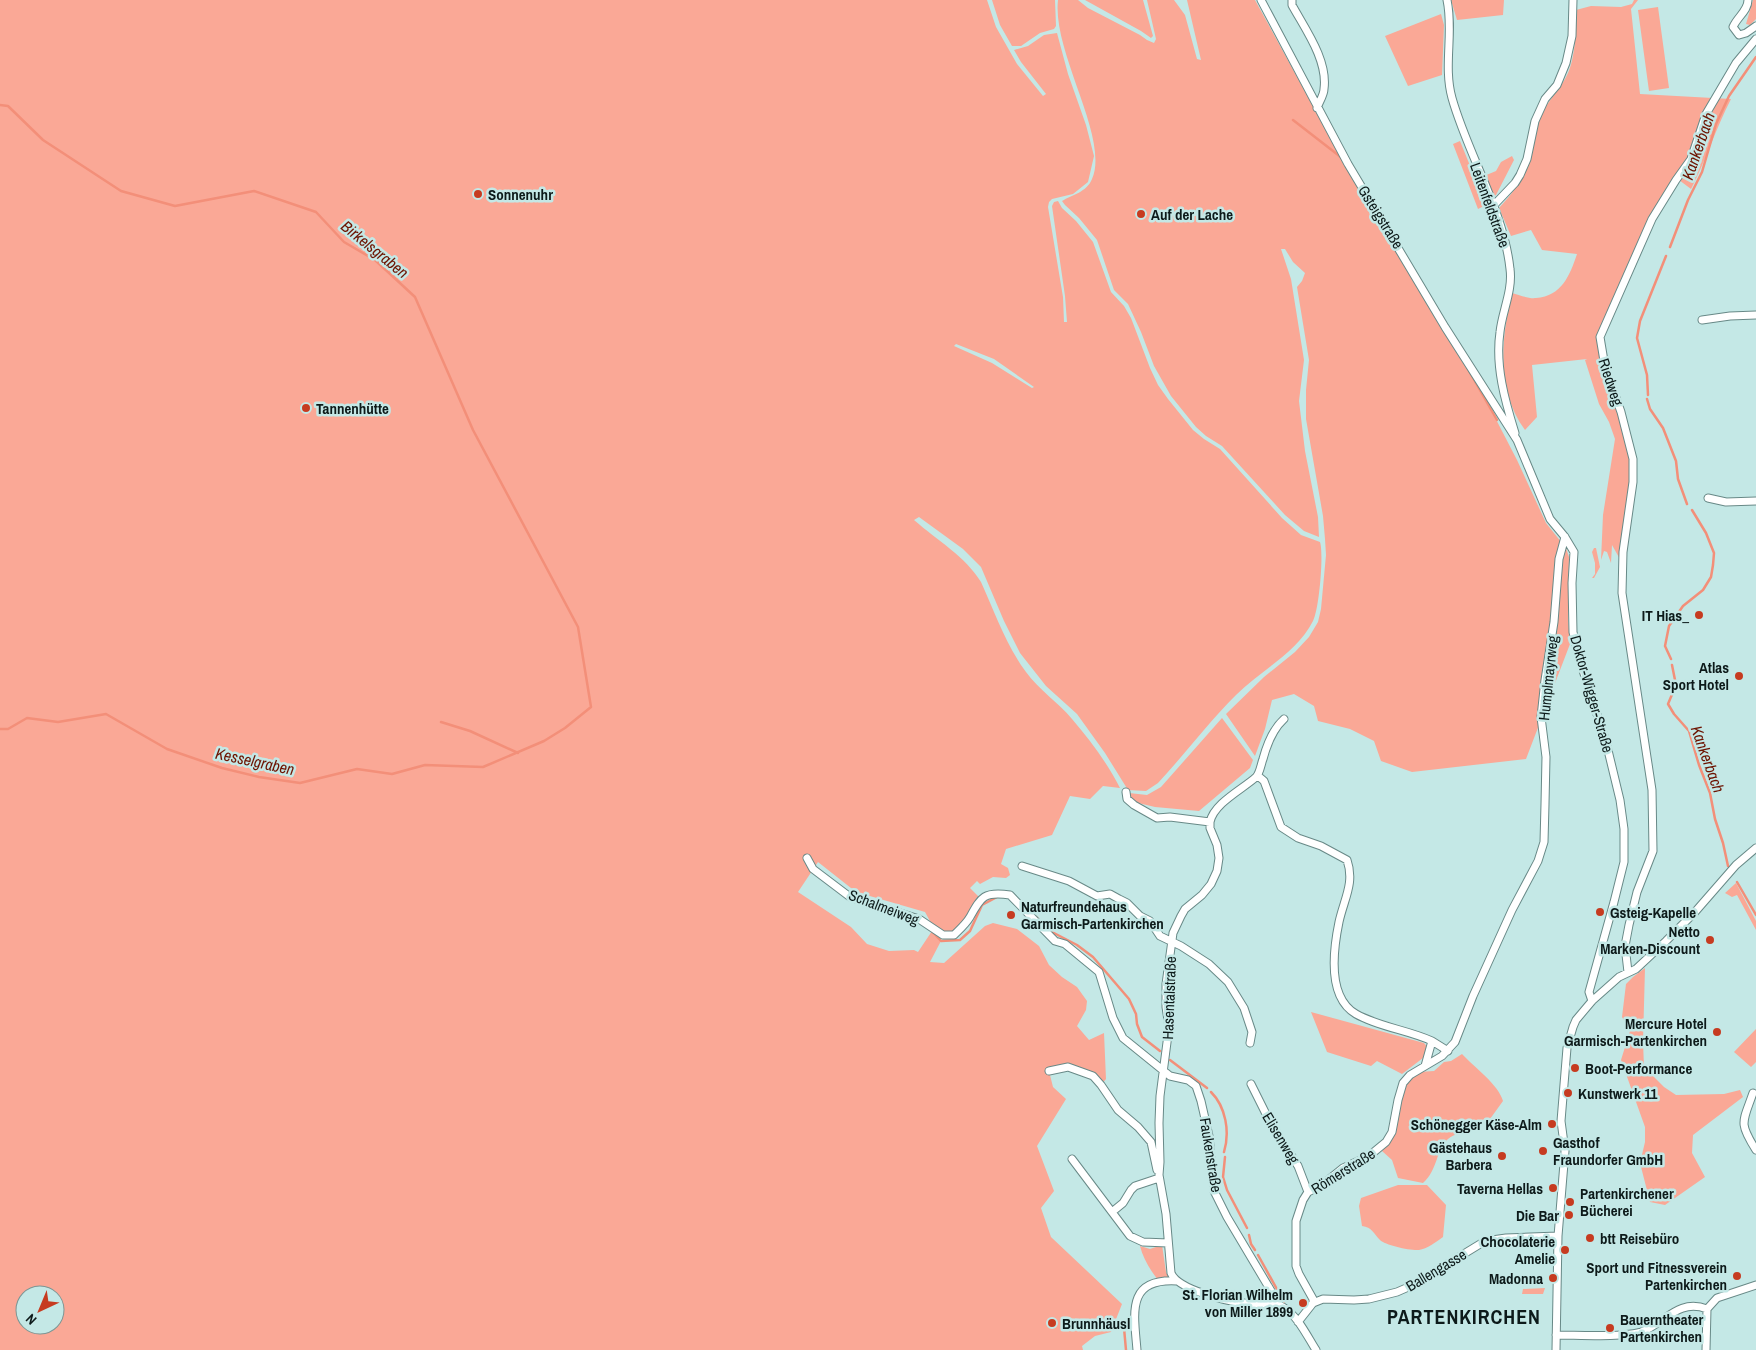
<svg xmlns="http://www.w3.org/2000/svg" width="1756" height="1350" font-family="'Archivo Narrow',sans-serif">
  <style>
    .green { fill: #faa896; fill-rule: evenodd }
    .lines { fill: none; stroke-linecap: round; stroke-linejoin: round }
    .stream { stroke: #f38f79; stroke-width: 2.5 }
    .minor-casing { stroke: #688987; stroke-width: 9 }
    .minor { stroke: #fff; stroke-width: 7 }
    .poi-dot { fill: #c63b20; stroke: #c4e8e6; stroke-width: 2 }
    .labels { text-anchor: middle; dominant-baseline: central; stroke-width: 5; stroke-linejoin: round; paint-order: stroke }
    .poi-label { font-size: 15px; font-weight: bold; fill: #0d1a1a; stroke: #c4e8e6; text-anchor: start }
    .street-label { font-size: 15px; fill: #0d1a1a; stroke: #c4e8e6 }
    .water-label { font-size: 16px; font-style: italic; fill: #6d1402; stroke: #c4e8e6 }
    .district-label { font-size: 20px; font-weight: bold; letter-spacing: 1px; fill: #0d1a1a; stroke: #c4e8e6 }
  </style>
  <rect width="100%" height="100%" fill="#c4e8e6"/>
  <path class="green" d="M 0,0 L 987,0 L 996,27 L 1017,64 L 1043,96 L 1046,94 L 1021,62 L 1014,50 L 1028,46 L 1044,35 L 1057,33 L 1068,74 L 1086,125 L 1094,156 L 1088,182 L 1073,194 L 1052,199 L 1049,202 L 1048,207 L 1063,297 L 1064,322 L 1067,322 L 1065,296 L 1052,206 L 1054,202 L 1058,201 L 1062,208 L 1076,221 L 1093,242 L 1111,292 L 1124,306 L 1131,318 L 1150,368 L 1158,385 L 1168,399 L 1193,430 L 1204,439 L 1220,449 L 1282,518 L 1301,535 L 1320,542 C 1324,554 1319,610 1313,621 C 1297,653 1261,670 1236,695 C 1208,723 1185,754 1158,783 L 1146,791 L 1128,790 L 1105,753 L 1077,714 L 1046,686 L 1020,653 L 1004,621 L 981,567 L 963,549 L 919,517 L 914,520 C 938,541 965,556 981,582 C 995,613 1006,645 1026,672 C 1039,690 1058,702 1072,719 C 1090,740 1108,764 1120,788 L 1103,786 L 1090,799 L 1070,796 L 1052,835 L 1006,849 L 1001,864 L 1008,868 L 1010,875 L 1006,878 L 993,877 L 980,884 L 977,881 L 970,888 L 979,897 L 976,898 L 976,905 L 954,935 L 943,935 L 931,923 L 925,912 L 856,892 L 818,862 L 798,892 L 851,927 L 867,944 L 889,951 L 914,950 L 918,952 L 932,931 L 941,941 L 930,962 L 944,963 L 985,926 L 993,923 L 1017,929 L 1039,946 L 1049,965 L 1062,977 L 1077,987 L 1087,1001 L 1086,1010 L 1077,1026 L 1089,1040 L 1104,1033 L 1106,1079 L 1101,1085 L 1093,1076 L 1068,1067 L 1049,1071 L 1053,1087 L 1066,1099 L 1037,1146 L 1054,1191 L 1041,1208 L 1051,1237 L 1122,1304 L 1111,1332 L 1095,1336 L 1082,1346 L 1083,1350 L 0,1350 ZM 956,344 L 994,359 L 1034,387 L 1032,388 L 992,363 L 954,346 ZM 25,1295 L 55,1295 L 55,1325 L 25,1325 Z
    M 992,0 L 1055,0 L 1056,26 L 1054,29 L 1040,33 L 1021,46 L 1012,46 L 1000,25 Z
    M 1058,0 L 1078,0 L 1088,8 L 1140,35 L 1147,40 L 1154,43 L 1156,39 L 1147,0 L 1174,0 L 1185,15 L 1197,59 L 1201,60 L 1187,0 L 1255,0 L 1320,119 L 1488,404 L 1517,460 L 1546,523 L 1566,548 L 1569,557 L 1568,619 L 1570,644 L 1526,759 L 1412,772 L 1381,761 L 1374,741 L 1350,729 L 1318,721 L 1314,706 L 1294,694 L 1272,700 L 1265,729 L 1255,756 L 1226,714 L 1264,677 L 1295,652 L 1309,637 L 1318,622 L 1321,609 L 1326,555 L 1325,539 L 1323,516 L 1306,419 L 1306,390 L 1309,360 L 1297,287 L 1302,281 L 1305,273 L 1293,262 L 1285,249 L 1281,249 L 1291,279 L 1304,360 L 1299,401 L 1305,451 L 1318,517 L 1319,537 L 1304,531 L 1285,515 L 1222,446 L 1206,436 L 1196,427 L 1171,396 L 1154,366 L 1141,332 L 1128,304 L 1114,290 L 1097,240 L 1079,218 L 1065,205 L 1062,201 C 1072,195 1087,192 1092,179 C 1110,138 1052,53 1058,0 Z
    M 1085,0 L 1143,0 L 1153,36 L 1151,38 L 1141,31 Z
    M 1451,0 L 1504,0 L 1503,15 L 1457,20 Z
    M 1634,0 L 1638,0 L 1631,9 L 1640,94 L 1731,99 C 1716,128 1706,160 1691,189 L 1675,177 L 1597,335 L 1599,351 L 1625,433 L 1631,469 L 1621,561 L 1612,545 L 1611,563 L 1607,552 L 1604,551 L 1601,560 L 1603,515 L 1615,439 L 1609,422 L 1599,404 L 1585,360 L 1587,359 L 1532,365 L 1537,417 L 1525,430 C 1496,391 1501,338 1512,293 C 1519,295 1529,299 1536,298 C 1562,296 1570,275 1577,254 L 1542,250 L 1531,230 L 1511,236 L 1499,208 C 1516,190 1525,175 1532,152 C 1535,142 1536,131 1539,121 C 1544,105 1557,93 1565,79 C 1576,61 1576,30 1576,10 L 1591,6 L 1621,7 L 1632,4 Z
    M 1753,0 L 1756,0 L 1756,19 L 1750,25 L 1746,24 Z
    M 1658,7 L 1669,88 L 1649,91 L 1638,10 Z
    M 1441,14 L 1444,25 L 1442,75 L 1408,86 L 1385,36 Z
    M 1460,141 L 1486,205 L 1478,209 L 1453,144 Z
    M 1512,156 L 1514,160 L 1496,195 L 1493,197 L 1484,176 L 1496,171 L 1501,162 Z
    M 1594,548 L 1596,548 L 1600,567 L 1594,578 L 1592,578 L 1595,574 L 1595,563 L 1592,552 Z
    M 1222,718 L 1253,760 L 1250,768 L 1199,811 L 1155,807 L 1134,802 L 1129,793 L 1147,795 L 1161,787 Z
    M 1736,883 L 1756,921 L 1756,930 L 1737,895 L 1732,897 L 1725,893 Z
    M 1645,968 L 1643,1042 L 1644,1067 L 1664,1087 L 1676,1095 L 1724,1094 L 1740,1090 L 1743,1097 L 1693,1135 L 1692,1153 L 1705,1177 L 1665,1205 L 1650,1202 L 1640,1163 L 1645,1142 L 1645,1127 L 1621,1060 L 1630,1031 L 1622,1017 L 1626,984 L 1633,977 Z
    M 1311,1012 L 1424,1043 L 1428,1048 L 1423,1058 L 1402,1074 L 1377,1061 L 1371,1066 L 1327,1052 Z
    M 1756,1029 L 1756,1062 L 1751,1067 L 1734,1052 Z
    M 1462,1054 C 1473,1066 1499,1085 1503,1101 L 1490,1119 C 1478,1118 1478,1124 1469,1129 C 1463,1132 1454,1134 1448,1139 C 1436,1149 1438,1170 1423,1183 L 1398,1178 L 1392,1160 L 1382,1151 L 1392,1140 L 1396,1132 L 1401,1095 L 1408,1080 L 1419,1072 L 1434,1071 L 1444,1062 L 1451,1061 Z
    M 1398,1185 L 1427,1185 L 1446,1205 L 1443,1237 C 1436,1242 1427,1249 1419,1250 C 1411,1251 1385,1245 1380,1240 C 1374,1234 1372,1227 1362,1226 L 1359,1206 L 1361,1198 Z
    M 1162,1245 L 1166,1272 L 1169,1278 L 1158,1280 C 1150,1270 1143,1258 1140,1246 L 1150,1249 Z
    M 1545,1288 L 1543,1294 L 1522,1294 L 1523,1289 Z"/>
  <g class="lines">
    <path class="stream" d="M 0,105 L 8,106 L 43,140 L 121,191 L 175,206 L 254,191 L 316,212 L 344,242 L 375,260 L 415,297 L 473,430 L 578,627 L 591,707 L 565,728 L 544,741 L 483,767 L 425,765 L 392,774 L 357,769 L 300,783 L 259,777 L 222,768 L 167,749 L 106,714 L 58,722 L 27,718 L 8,729 L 0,729
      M 1293,120 L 1342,158
      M 1670,247 L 1688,200 L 1702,172 L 1716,124 L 1729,96 L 1756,57
      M 1468,369 L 1497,420
      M 1648,395 L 1647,375 L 1637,338 L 1640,321 L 1666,256
      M 1647,399 L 1650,409 L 1663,428 L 1676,461 L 1678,479 L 1687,504
      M 1671,659 L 1665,646 L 1669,626 L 1683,606 L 1703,590 L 1711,577 L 1713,565 L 1714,553 L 1706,533 L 1692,510
      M 1672,665 L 1676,685 L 1668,704 L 1674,714 L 1689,731 L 1699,765 L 1710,793 L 1715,819 L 1723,843 L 1728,866
      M 441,722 L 470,731 L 518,753
      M 1737,882 L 1756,915
      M 1018,900 L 1022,902 L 1029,910
      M 1036,917 L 1046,927
      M 932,931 L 941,941 L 960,940 L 970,931 L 982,905 L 997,897
      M 1050,931 L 1077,945 L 1093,957 L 1129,999 L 1136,1014 L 1137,1024 L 1142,1037 L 1160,1051
      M 1170,1060 L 1207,1088
      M 1211,1092 C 1226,1107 1230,1132 1224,1152
      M 1225,1157 L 1223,1177 L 1227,1190 L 1247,1228
      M 1249,1235 L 1251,1244 L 1255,1250
      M 1258,1255 L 1284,1302
      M 1064,1322 L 1124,1328 L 1126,1350"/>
    <defs>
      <path id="minor" d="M 1261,0 L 1348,164 L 1445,327 L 1517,440 L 1550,519 L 1565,537 L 1574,552 L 1572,583 L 1573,632 L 1579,658 L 1606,742 L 1620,800 L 1624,829 L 1624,862 L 1614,902 L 1589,992 L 1592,1001
        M 1292,0 L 1292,5 C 1305,29 1328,60 1324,89 C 1324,95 1319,102 1317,108
        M 1447,0 C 1454,32 1443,66 1452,98 C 1468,155 1504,211 1510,269 C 1513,290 1502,312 1500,332 C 1495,366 1505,401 1515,433
        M 1748,0 C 1748,11 1737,17 1733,27 L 1739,35 L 1746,33 L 1756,26
        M 1494,205 L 1515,183 L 1520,175 L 1527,159 L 1535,121 L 1545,99 L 1557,85 L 1566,63 L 1572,36 L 1573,0
        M 1702,320 L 1730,316 L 1756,315
        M 1708,498 L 1726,502 L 1756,501
        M 1258,776 L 1264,781 L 1281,827 L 1298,838 L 1321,846 L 1347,860 C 1355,883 1344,899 1339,922 C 1333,951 1327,997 1356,1014 C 1379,1027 1408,1030 1432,1041 L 1425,1066
        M 1126,792 L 1127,799 L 1134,805 L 1157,818 L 1170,817 L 1210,822 L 1210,828 L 1217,845 L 1219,858 L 1217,871 L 1211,884 L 1202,895 L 1185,909 L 1181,916 L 1173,933 L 1166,984 L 1166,1007 L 1169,1027 L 1160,1096 L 1159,1123 L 1160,1162 L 1159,1175 L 1166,1214 L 1171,1273 C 1178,1290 1227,1301 1244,1303 C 1256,1305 1273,1302 1283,1307 C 1298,1316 1307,1336 1316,1350
        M 1210,822 C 1214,803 1243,789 1256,777 C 1260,773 1261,764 1263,759 C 1267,744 1273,729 1284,719
        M 807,858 L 813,869 L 850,897 L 919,919 L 943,935 L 954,935 C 959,930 966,924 970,917 C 981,897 984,891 1010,895 L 1055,941 L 1065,944 L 1099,972 L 1113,1018 L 1123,1038 L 1170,1076 L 1188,1080 L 1196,1086 L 1201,1101 L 1209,1136 L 1214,1191 L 1227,1217 L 1280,1306
        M 1022,866 L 1069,881 L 1097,896 L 1110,894 L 1119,899 L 1127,903 L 1140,916 L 1150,921 L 1160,936 L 1181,946 L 1209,964 L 1228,982 L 1244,1008 L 1252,1032 L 1250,1043
        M 1628,972 L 1625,946 L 1629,925 L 1637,892 L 1653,851 L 1652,790 L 1622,593 L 1623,552 L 1633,482 L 1633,459 L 1621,412 L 1605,367 L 1600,337 L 1652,219 L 1676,180 L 1691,159 L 1706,114 L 1736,63 L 1756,39
        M 1432,1041 L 1448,1051
        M 1049,1071 L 1068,1067 L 1093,1076 L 1101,1085 L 1118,1110 L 1138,1127 L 1151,1142 L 1157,1170
        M 1251,1084 L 1271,1124 L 1298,1166 L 1308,1192
        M 1753,1093 C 1743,1122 1738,1122 1756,1150
        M 1072,1159 L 1130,1236 L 1143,1242 L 1168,1243
        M 1112,1212 L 1123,1203 L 1131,1190 L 1135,1186 L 1159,1178
        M 1313,1303 L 1313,1299 L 1299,1274 L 1296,1266 L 1296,1221 L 1303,1200 L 1308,1192 L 1322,1185 L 1343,1168 L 1369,1156 L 1386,1142 L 1392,1132 L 1398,1100 L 1403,1083 L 1410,1075 L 1442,1056 L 1455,1042 L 1473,996 L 1512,910 L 1538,861 L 1544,842 L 1545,804 L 1546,757 L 1541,717 L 1545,680 L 1554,622 L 1559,559 L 1565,537
        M 1707,1309 L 1717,1298 L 1756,1285
        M 1298,1322 L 1313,1303 L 1323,1299 L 1354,1300 L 1369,1299 L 1397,1292 L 1413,1285 L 1485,1241 L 1506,1238 L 1558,1236
        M 1556,1335 C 1578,1335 1622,1338 1641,1332 C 1664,1324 1678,1298 1707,1309
        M 1137,1350 C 1134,1313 1126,1278 1177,1281
        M 1556,1350 L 1558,1236 L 1565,1151 L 1561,1121 L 1567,1048 L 1573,1027 L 1576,1020 L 1592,1001 L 1619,977 L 1636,969 L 1666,941 L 1695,912 L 1736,865 L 1756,848
        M 1706,1350 L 1707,1309"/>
    </defs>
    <use href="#minor" class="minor-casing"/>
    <use href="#minor" class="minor"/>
  </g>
  <g class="poi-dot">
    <circle cx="478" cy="194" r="5"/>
    <circle cx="1141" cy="214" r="5"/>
    <circle cx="306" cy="408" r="5"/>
    <circle cx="1699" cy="615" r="5"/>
    <circle cx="1739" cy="676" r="5"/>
    <circle cx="1600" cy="912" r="5"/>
    <circle cx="1011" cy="915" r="5"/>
    <circle cx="1710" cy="940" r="5"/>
    <circle cx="1717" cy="1032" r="5"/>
    <circle cx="1575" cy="1068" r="5"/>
    <circle cx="1568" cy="1093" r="5"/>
    <circle cx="1552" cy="1124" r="5"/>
    <circle cx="1543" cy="1151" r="5"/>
    <circle cx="1502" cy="1156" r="5"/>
    <circle cx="1553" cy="1188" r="5"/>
    <circle cx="1570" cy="1202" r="5"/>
    <circle cx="1569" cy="1215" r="5"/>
    <circle cx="1590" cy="1238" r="5"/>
    <circle cx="1565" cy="1250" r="5"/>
    <circle cx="1737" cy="1276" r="5"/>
    <circle cx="1553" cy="1278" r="5"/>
    <circle cx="1303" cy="1303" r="5"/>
    <circle cx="1052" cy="1323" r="5"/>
    <circle cx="1610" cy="1328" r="5"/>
  </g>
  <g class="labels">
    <g class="poi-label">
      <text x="488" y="194">Sonnenuhr</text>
      <text x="1151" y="214">Auf der Lache</text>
      <text x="316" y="408">Tannenhütte</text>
      <text x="1689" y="615" text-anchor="end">IT Hias_</text>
      <text x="1729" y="667" text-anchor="end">Atlas<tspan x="1729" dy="17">Sport Hotel</tspan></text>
      <text x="1021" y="906">Naturfreundehaus<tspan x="1021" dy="17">Garmisch-Partenkirchen</tspan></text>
      <text x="1610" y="912">Gsteig-Kapelle</text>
      <text x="1700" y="931" text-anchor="end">Netto<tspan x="1700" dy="17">Marken-Discount</tspan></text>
      <text x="1707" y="1023" text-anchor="end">Mercure Hotel<tspan x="1707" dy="17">Garmisch-Partenkirchen</tspan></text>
      <text x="1585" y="1068">Boot-Performance</text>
      <text x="1578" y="1093">Kunstwerk 11</text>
      <text x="1542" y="1124" text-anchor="end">Schönegger Käse-Alm</text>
      <text x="1553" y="1142">Gasthof<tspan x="1553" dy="17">Fraundorfer GmbH</tspan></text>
      <text x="1492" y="1147" text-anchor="end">Gästehaus<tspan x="1492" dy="17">Barbera</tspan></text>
      <text x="1543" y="1188" text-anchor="end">Taverna Hellas</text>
      <text x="1580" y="1193">Partenkirchener<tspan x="1580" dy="17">Bücherei</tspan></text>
      <text x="1559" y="1215" text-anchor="end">Die Bar</text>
      <text x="1600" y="1238">btt Reisebüro</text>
      <text x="1555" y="1241" text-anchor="end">Chocolaterie<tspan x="1555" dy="17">Amelie</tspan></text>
      <text x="1727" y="1267" text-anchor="end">Sport und Fitnessverein<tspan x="1727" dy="17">Partenkirchen</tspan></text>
      <text x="1543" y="1278" text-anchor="end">Madonna</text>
      <text x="1293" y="1294" text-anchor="end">St. Florian Wilhelm<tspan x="1293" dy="17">von Miller 1899</tspan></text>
      <text x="1620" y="1319">Bauerntheater<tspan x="1620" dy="17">Partenkirchen</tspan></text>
      <text x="1062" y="1323">Brunnhäusl</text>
    </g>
    <g class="street-label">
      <text transform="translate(1490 205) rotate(70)">Leitenfeldstraße</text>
      <text transform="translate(1381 217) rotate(58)">Gsteigstraße</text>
      <text transform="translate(1611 382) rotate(72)">Riedweg</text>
      <text transform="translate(1548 678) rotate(-84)">Humplmayrweg</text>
      <text transform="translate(1592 694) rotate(74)">Doktor-Wigger-Straße</text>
      <text transform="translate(884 907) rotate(21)">Schalmeiweg</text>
      <text transform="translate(1169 998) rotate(-88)">Hasentalstraße</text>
      <text transform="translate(1281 1138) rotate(59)">Elisenweg</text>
      <text transform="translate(1211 1155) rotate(81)">Faukenstraße</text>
      <text transform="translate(1343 1171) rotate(-32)">Römerstraße</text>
      <text transform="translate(1436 1270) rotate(-31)">Ballengasse</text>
    </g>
    <g class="water-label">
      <text transform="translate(1698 146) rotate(-71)">Kankerbach</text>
      <text transform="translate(375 249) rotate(39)">Birkelsgraben</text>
      <text transform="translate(1708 759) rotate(70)">Kankerbach</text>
      <text transform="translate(255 761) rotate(12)">Kesselgraben</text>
    </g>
    <g class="district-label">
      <text x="1464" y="1316">PARTENKIRCHEN</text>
    </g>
  </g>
  <g transform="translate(40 1310) rotate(224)"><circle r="24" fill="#c4e8e6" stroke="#7b9694"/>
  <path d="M0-4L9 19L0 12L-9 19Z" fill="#c63b20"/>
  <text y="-8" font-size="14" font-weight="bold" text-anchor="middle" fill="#0d1a1a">N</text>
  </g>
</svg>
